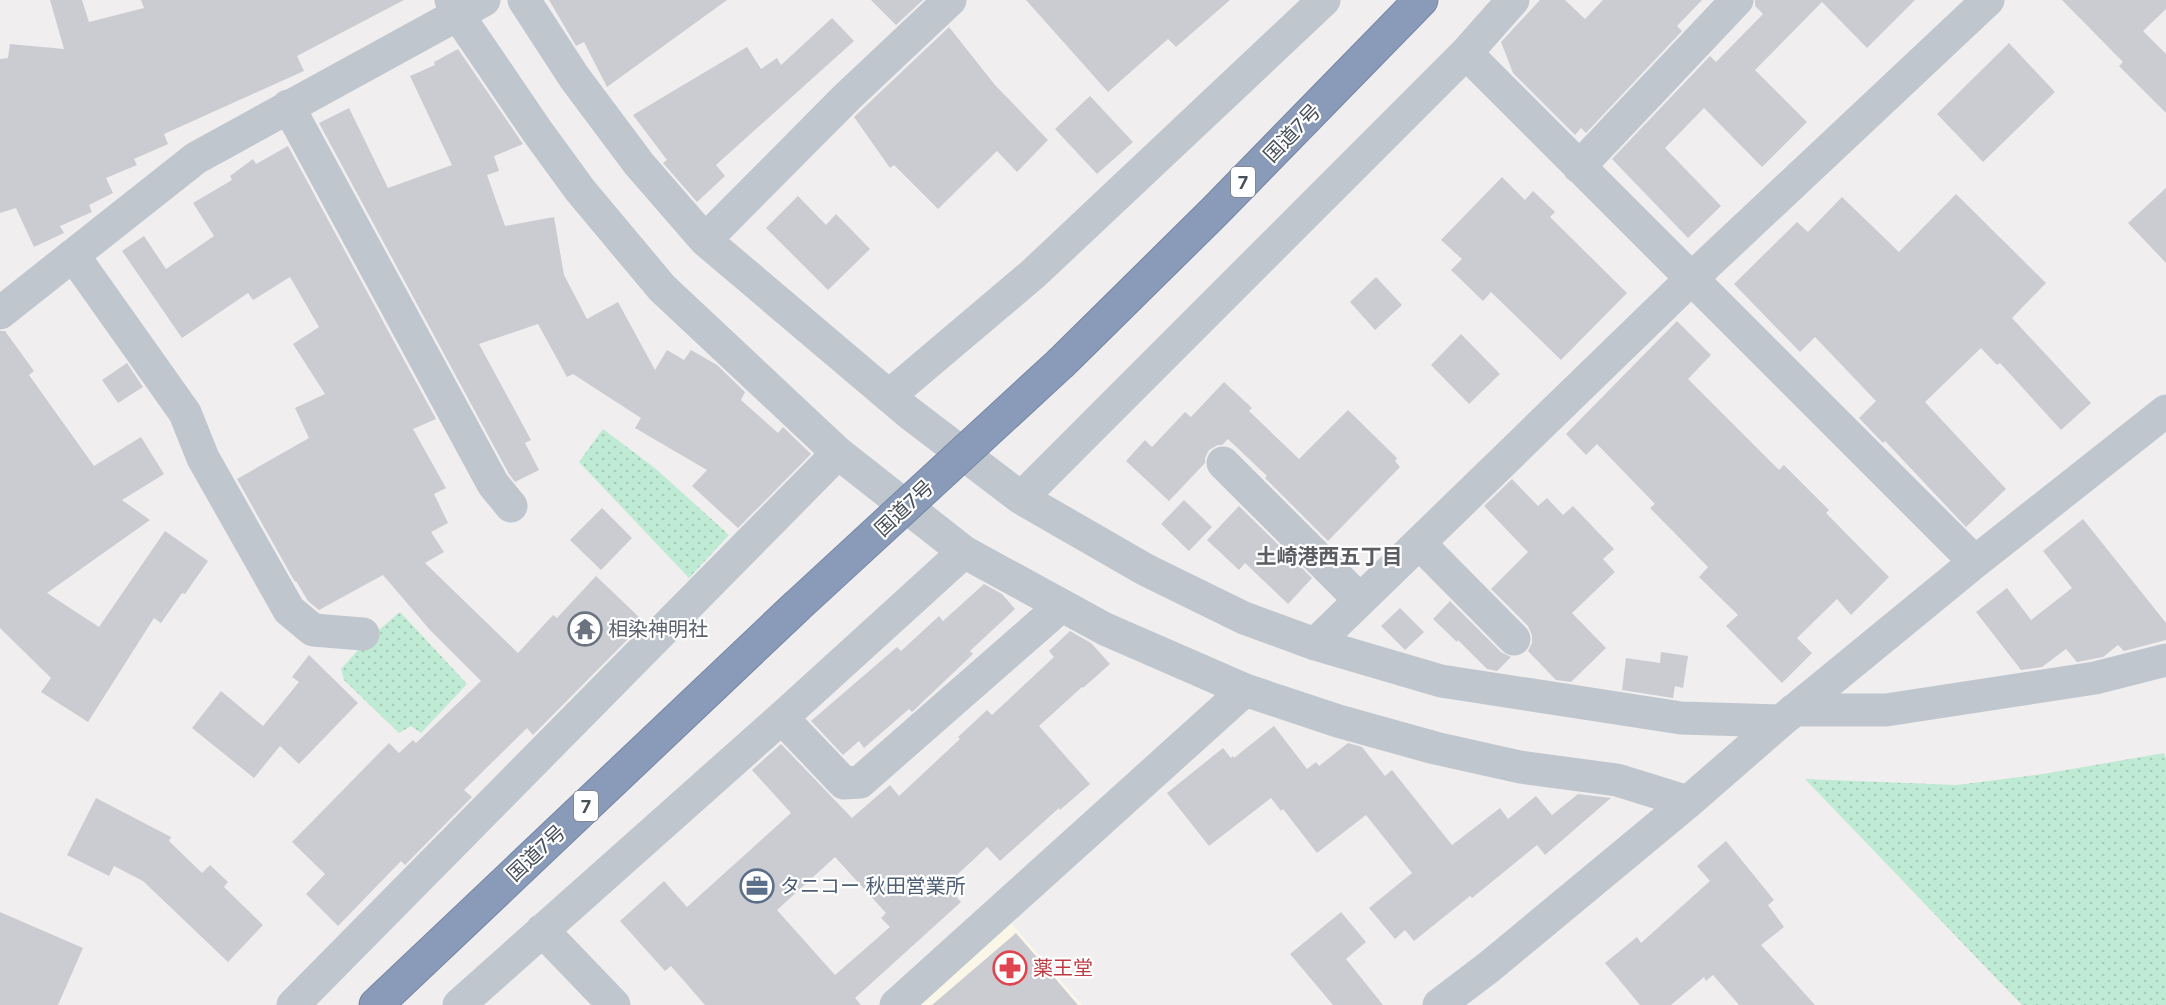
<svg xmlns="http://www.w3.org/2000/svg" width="2166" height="1005" font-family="Inter,'Noto Sans JP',sans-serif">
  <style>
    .commercial { fill: #faf6e8 }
    .grass { fill: url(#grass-dots) }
    .building { fill: #cbccd2; fill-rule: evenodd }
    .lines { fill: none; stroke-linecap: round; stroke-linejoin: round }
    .highway-casing { stroke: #7586a4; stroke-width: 35 }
    .minor { stroke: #bfc6ce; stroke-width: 33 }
    .highway { stroke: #899bb8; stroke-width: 33 }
    .highway-bridge-casing { stroke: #7586a4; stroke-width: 35; stroke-linecap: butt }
    .highway-bridge { stroke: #899bb8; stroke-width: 33 }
    .labels { text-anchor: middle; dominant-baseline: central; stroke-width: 4.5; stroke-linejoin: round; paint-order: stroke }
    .shield { fill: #fff; stroke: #7e848b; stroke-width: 1.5 }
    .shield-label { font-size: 18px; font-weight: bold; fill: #474f59 }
    .street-label { font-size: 20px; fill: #474f59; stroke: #fff }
    .worship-label { font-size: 20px; fill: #5b616d; stroke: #fff; text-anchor: start }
    .service-label { font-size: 20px; fill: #4e5e75; stroke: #fff; text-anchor: start }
    .health-label { font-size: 20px; fill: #be3a42; stroke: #fff; text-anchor: start }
    .neighbourhood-label { font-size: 21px; font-weight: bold; fill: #5b5d62; stroke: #fff }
  </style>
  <defs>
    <pattern id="grass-dots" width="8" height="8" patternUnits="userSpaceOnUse" patternTransform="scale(1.5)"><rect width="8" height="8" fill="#bfead4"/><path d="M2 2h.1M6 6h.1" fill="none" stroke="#a6cab8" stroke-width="1.8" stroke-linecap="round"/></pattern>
  </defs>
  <rect width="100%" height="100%" fill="#f0eeee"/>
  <path class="commercial" d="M 1011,923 L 1082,1005 L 920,1005 Z"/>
  <path class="grass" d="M 603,429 L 656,469 L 729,535 L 689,578 L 579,462 Z
    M 400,612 L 467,684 L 421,733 L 411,726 L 399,733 L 344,680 L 341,669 L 367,640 Z
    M 2164,753 L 2166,759 L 2166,1005 L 2022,1005 L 1805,779 L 1957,785 L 2043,774 Z"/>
  <path class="building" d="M 50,0 L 82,0 L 89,22 L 144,8 L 141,0 L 404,0 L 297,56 L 304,71 L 164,134 L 168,144 L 134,159 L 137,165 L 106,178 L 113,193 L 89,205 L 92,212 L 60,226 L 64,233 L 34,247 L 16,208 L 0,213 L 0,59 L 8,58 L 10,44 L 64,49 Z
    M 549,0 L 727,0 L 607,87 L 584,42 L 576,46 Z
    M 871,0 L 923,0 L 896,25 Z
    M 1026,0 L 1230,0 L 1176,47 L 1168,39 L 1108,92 Z
    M 1540,0 L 1565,0 L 1585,19 L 1603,0 L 1702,0 L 1677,26 L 1682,31 L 1586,133 L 1581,128 L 1575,135 L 1513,73 L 1501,42 Z
    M 1755,0 L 1915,0 L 1867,48 L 1822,2 L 1755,70 L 1807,122 L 1762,167 L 1704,108 L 1665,148 L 1721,206 L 1688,238 L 1612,159 L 1710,56 L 1716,62 L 1763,14 L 1755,6 Z
    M 2062,0 L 2166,0 L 2166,9 L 2143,31 L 2166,54 L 2166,113 L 2119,66 L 2123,62 Z
    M 832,18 L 854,41 L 716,165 L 725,176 L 697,202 L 663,163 L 667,160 L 633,115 L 747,47 L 761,69 L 777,58 L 781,65 Z
    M 949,27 L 995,85 L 1048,140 L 1017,172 L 997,151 L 938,209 L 894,165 L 890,168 L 854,117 Z
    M 2009,43 L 2055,92 L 1983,162 L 1937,114 Z
    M 458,49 L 523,144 L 494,156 L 499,171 L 487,175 L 505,226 L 554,217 L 564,275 L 587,319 L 618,302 L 655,370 L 667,350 L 684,360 L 691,350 L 717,365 L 745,392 L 741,400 L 778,433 L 783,427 L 811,454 L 738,528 L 692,486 L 707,470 L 635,428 L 641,418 L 573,374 L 567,377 L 538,324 L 479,344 L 531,440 L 525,443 L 539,470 L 515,482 L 509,474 L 319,123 L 349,108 L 388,188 L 452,165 L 410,76 L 435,65 L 434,62 Z
    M 1090,96 L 1133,142 L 1097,174 L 1055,129 Z
    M 288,146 L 436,419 L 413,429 L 446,488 L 434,494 L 448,523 L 431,532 L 444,552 L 425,563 L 518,653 L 553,615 L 557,618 L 596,576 L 640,618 L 626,633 L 630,637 L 533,735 L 527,728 L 464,790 L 472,797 L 405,865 L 401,861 L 338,926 L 306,894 L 325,874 L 292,842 L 389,743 L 399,753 L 413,740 L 416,743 L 481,681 L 430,630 L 383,575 L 319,610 L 308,601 L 296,581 L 295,582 L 237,479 L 309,438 L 295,408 L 325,394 L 293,344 L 319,327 L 290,277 L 253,300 L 248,293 L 182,338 L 122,251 L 144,236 L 166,269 L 214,236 L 193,203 L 232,180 L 230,176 L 253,159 L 256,164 Z
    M 1502,177 L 1525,200 L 1533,191 L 1555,212 L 1550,217 L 1627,293 L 1561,360 L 1491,292 L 1483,301 L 1451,270 L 1462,259 L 1441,240 Z
    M 2166,188 L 2166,263 L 2128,223 Z
    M 1956,194 L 2046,283 L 2012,318 L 2091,403 L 2061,430 L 2000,363 L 1997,365 L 1981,348 L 1925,402 L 2006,489 L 1966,527 L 1885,441 L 1883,443 L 1859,418 L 1876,401 L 1815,337 L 1800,352 L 1734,284 L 1797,222 L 1808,232 L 1842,197 L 1899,252 Z
    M 798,196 L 826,225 L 836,214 L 870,249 L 828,290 L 766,228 Z
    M 1376,277 L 1402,305 L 1375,330 L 1350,302 Z
    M 1677,321 L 1711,355 L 1688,379 L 1779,470 L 1784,465 L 1829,510 L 1826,513 L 1889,577 L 1851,615 L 1837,599 L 1797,638 L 1812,653 L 1782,683 L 1726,626 L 1738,615 L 1699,577 L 1708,567 L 1650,508 L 1655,504 L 1597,444 L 1586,455 L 1566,434 Z
    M 0,331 L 5,331 L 34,371 L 29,375 L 94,466 L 141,437 L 164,474 L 122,500 L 150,520 L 47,593 L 99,627 L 165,531 L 208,561 L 185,594 L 182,593 L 161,623 L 154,618 L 88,722 L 41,692 L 51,678 L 0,628 Z
    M 1461,334 L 1500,374 L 1469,404 L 1431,365 Z
    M 127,363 L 143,387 L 118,403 L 102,380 Z
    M 1224,382 L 1252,408 L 1249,411 L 1299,459 L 1348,410 L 1397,458 L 1395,461 L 1400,467 L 1328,541 L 1265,478 L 1267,476 L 1228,439 L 1222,445 L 1218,445 L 1209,450 L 1205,458 L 1205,463 L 1169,501 L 1126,461 L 1145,440 L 1152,447 L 1185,412 L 1191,417 Z
    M 1512,479 L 1538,506 L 1547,498 L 1563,515 L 1573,506 L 1614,549 L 1603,559 L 1615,572 L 1572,613 L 1606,648 L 1571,682 L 1556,680 L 1528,651 L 1532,643 L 1532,635 L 1528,626 L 1491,589 L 1528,552 L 1484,506 Z
    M 1184,500 L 1212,527 L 1189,551 L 1161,524 Z
    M 1239,506 L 1312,578 L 1288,604 L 1245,563 L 1239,570 L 1207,540 Z
    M 602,508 L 632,538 L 601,570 L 570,540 Z
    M 2083,519 L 2166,623 L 2166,640 L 2124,651 L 2118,645 L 2103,657 L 2077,662 L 2066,649 L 2042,667 L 2021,670 L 1976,612 L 2007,588 L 2031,620 L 2072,588 L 2043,551 Z
    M 984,584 L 1002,594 L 1015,609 L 970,651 L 973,654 L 912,712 L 909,709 L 864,748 L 859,741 L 843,755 L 811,721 L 897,647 L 901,651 L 939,616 L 943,621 Z
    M 1450,601 L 1501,652 L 1511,657 L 1497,671 L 1487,669 L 1458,640 L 1457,642 L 1433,619 Z
    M 1400,608 L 1424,632 L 1405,650 L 1381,626 Z
    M 1070,631 L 1091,643 L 1110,664 L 1083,688 L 1082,687 L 1039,726 L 1090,784 L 1060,810 L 1059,808 L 1000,861 L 987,847 L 946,885 L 961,902 L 855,998 L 861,1005 L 705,1005 L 671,966 L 665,971 L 620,921 L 664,881 L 687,907 L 791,813 L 752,770 L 781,744 L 852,818 L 890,785 L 899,796 L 960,739 L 958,737 L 987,710 L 992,715 L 1054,657 L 1049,651 ZM 835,857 L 886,913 L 881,918 L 890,927 L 835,975 L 777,910 Z
    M 1661,652 L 1688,656 L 1683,688 L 1675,686 L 1673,698 L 1622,690 L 1626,658 L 1660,663 Z
    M 309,655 L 358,703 L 299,764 L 280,746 L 254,778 L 192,728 L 221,691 L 263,726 L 299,682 L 292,677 Z
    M 1274,726 L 1307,769 L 1316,762 L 1319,766 L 1348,743 L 1362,747 L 1385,776 L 1392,770 L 1452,845 L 1500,808 L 1508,819 L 1536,796 L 1552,815 L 1578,794 L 1611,798 L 1545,855 L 1537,845 L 1472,898 L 1470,896 L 1414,941 L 1405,930 L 1395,939 L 1369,908 L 1412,873 L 1366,815 L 1317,853 L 1283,809 L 1281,811 L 1271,798 L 1209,846 L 1167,793 L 1223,748 L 1231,758 L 1233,756 L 1234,758 Z
    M 96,798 L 171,837 L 169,841 L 202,873 L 210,865 L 228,882 L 224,887 L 263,925 L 228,962 L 143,881 L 114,866 L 109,876 L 67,855 Z
    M 1726,841 L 1774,900 L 1768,905 L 1784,927 L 1761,945 L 1815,1005 L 1739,1005 L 1713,975 L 1706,981 L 1704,977 L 1671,1005 L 1640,1005 L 1605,963 L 1637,937 L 1641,943 L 1710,881 L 1697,866 Z
    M 0,912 L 83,948 L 58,1005 L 0,1005 Z
    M 1341,912 L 1366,942 L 1346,959 L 1383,1005 L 1333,1005 L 1290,954 Z
    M 1016,933 L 1078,1005 L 932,1005 Z"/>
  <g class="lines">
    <defs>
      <path id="highway" d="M 1062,362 L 1215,211 L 1421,0
        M 376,1005 L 796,607"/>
    </defs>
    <use href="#highway" class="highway-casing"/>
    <path class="minor" d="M 451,0 L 458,15 L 537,131 L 580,190 L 662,288 L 838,453 L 964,552 L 1105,629 L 1245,690 L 1338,721 L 1435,748 L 1520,767 L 1617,780 L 1688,802
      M 524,0 L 574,77 L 639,164 L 705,240 L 908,412 L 1021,498 L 1146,570 L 1244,618 L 1315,644 L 1441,681 L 1681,718 L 1781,721
      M 1466,53 L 1975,562
      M 288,106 L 493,484 L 511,506
      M 1579,167 L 1737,0
      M 705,240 L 847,97 L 950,0
      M 73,255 L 185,413 L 203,458 L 289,610 L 313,630 L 363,634
      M 0,313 L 196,158 L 484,0
      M 890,395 L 1033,274 L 1324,0
      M 1223,463 L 1360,600
      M 1021,498 L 1466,53 L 1513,0
      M 1419,543 L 1514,639
      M 1315,644 L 1691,279 L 1988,0
      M 1794,710 L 1886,710 L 2095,678 L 2166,660
      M 782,718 L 844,783 L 860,782 L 1061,606
      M 542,930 L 614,1005
      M 293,1005 L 838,453
      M 459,1005 L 787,713 L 964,552
      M 896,1005 L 1245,690
      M 1439,1005 L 1489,967 L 1688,802 L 1781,721 L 1975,562 L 2166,411"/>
    <use href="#highway" class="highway"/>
    <defs>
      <path id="highway-bridge" d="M 796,607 L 1062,362"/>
    </defs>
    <use href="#highway-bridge" class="highway-bridge-casing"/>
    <use href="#highway-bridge" class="highway-bridge"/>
  </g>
  <defs>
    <symbol id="temple-ring" viewBox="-11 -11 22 22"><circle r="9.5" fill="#fff" stroke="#6b7280" stroke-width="1.5"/><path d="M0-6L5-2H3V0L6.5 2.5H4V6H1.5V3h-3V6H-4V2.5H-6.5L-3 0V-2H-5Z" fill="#6b7280"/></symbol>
    <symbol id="office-ring" viewBox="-11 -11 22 22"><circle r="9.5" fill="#fff" stroke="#5c6f8a" stroke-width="1.5"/><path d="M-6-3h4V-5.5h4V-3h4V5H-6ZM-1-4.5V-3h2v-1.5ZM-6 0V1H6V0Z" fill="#5c6f8a"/></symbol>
    <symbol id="pharmacy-ring" viewBox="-11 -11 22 22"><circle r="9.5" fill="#fff" stroke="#e0444e" stroke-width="1.5"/><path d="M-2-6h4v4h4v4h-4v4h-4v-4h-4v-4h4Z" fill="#e0444e"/></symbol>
  </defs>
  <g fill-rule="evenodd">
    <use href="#temple-ring" x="566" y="610" width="38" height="38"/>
    <use href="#office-ring" x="738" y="867" width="38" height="38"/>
    <use href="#pharmacy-ring" x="991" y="949" width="38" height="38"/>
  </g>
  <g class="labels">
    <g class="shield">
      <rect x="1231" y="167" width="24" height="30" rx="4.5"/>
      <rect x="574" y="791" width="24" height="30" rx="4.5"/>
    </g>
    <g class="shield-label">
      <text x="1243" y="182">7</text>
      <text x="586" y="806">7</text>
    </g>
    <g class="street-label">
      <text transform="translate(1292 133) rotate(-46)">国道7号</text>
      <text transform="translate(904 508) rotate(-43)">国道7号</text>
      <text transform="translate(536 853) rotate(-43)">国道7号</text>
    </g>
    <g class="worship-label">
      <text x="608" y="629">相染神明社</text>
    </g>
    <g class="service-label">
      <text x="780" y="886">タニコー 秋田営業所</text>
    </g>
    <g class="health-label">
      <text x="1033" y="968">薬王堂</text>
    </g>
    <g class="neighbourhood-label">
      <text x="1329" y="556">土崎港西五丁目</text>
    </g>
  </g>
</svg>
